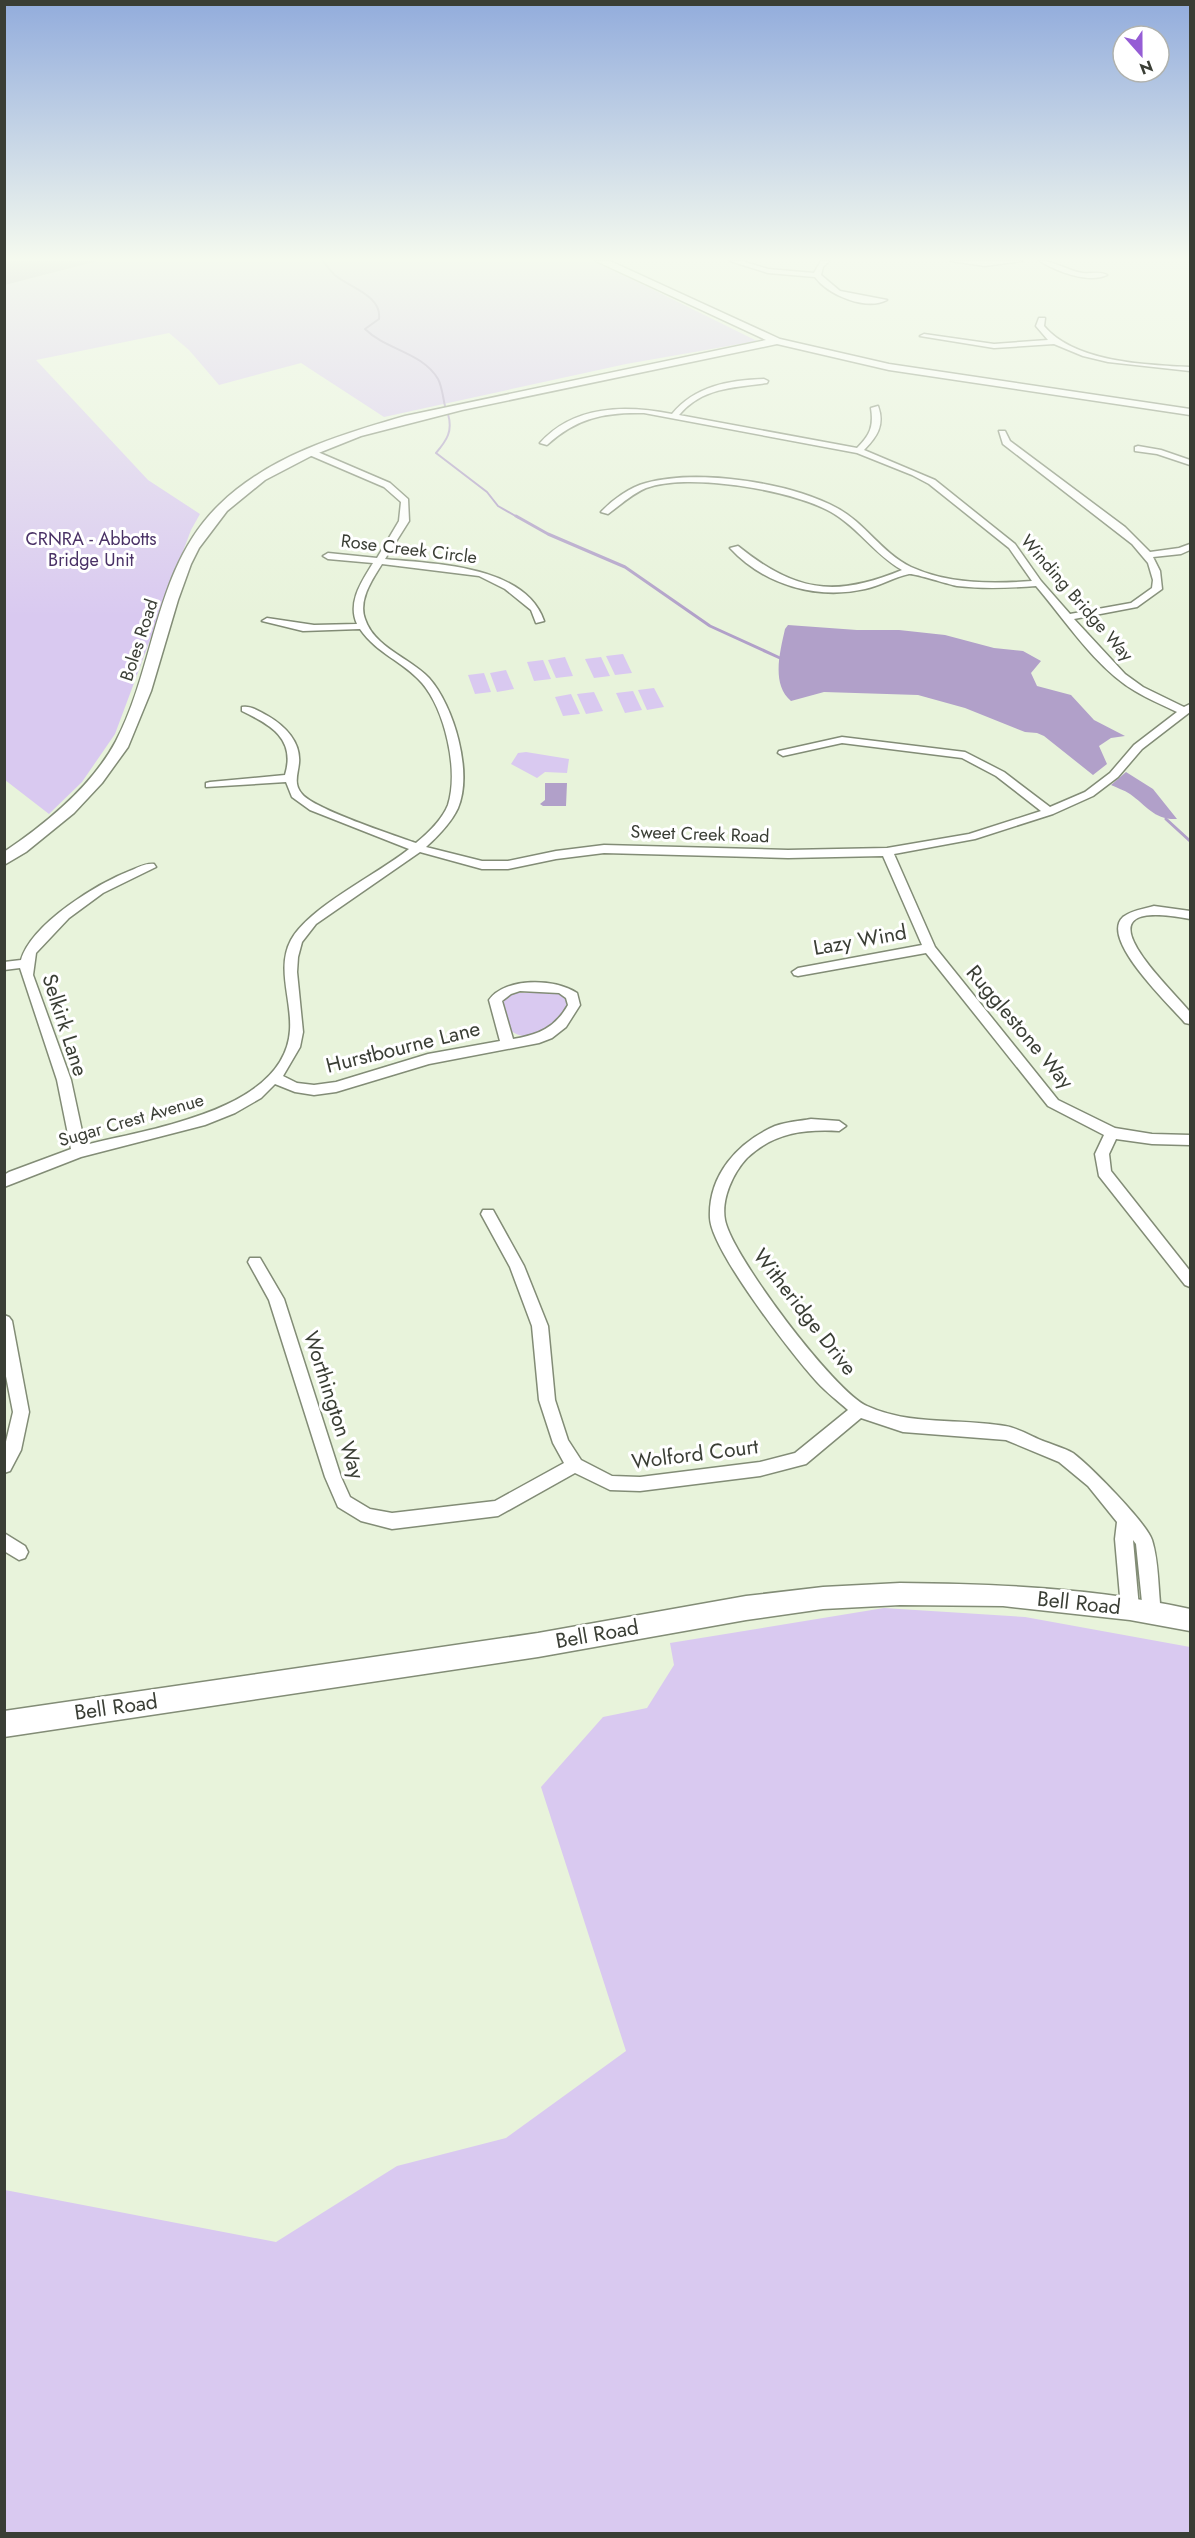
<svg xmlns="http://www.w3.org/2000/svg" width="1195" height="2538" font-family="Jost,sans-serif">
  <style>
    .green { fill: #d9c9f0 }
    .water { fill: #b1a0c9 }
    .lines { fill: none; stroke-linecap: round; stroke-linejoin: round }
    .stream-far1 { stroke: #b1a0c9; stroke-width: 2 }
    .stream { stroke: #b1a0c9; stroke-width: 3 }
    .street-casing { stroke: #828c76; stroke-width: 3 }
    .secondary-casing { stroke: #828c76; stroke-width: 3 }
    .street { fill: #fff; fill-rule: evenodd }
    .secondary { fill: #fff; fill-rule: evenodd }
    .labels { text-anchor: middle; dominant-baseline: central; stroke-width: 6; stroke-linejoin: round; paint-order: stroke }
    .far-park-label { font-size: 18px; fill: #4a3266; stroke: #fff }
    .far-street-label { font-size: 18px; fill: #3a3e35; stroke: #fff }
    .street-label { font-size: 21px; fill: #3a3e35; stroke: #fff }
  </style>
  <rect width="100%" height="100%" fill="#e8f3db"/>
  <path class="green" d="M 99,261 L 595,261 L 757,341 L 626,364 L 384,417 L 301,363 L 219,385 L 189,350 L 169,333 L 36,360 L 148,480 L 200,514 L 191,530 L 115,734 L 82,782 L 49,814 L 5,780 L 5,285 Z
    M 623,654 L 632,673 L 615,675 L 606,656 Z
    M 565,657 L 573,676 L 556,678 L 548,660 Z
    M 601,657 L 610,676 L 594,678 L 585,659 Z
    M 543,660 L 551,679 L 534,681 L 527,662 Z
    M 506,670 L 514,689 L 497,692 L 490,673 Z
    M 484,673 L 491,692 L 475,694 L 468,675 Z
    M 654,688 L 664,707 L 647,710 L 638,690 Z
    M 633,691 L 642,710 L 625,713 L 616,693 Z
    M 594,692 L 603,711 L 586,714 L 577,694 Z
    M 571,694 L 580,714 L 563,716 L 555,697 Z
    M 526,752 L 569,759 L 567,773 L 545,772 L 537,778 L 511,764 L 518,753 Z
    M 517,993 C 532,993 559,987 568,1001 C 563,1024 530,1049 509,1029 L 501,1005 L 508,995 Z
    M 884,1608 L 1025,1617 L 1190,1647 L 1190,2533 L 5,2533 L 5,2190 L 276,2242 L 397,2166 L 506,2138 L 626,2051 L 541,1787 L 603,1717 L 647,1708 L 674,1665 L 670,1643 Z"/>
  <path class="water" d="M 98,261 L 5,285 L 5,262 L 7,261 Z
    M 788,625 L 857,630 L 899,630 L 945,635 L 994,648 L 1023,651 L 1041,661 L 1031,673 L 1037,686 L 1071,695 L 1094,720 L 1125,736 L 1111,738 L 1099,746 L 1107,764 L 1093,775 L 1044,736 L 1037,733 L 1025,732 L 965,708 L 918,695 L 824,692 L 791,701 C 771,684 780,652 785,629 Z
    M 1126,772 L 1153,789 L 1177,819 C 1154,820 1147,806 1130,794 C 1124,790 1117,788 1111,785 Z
    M 545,783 L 567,783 L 566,806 L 543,806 L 540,804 L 545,800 Z"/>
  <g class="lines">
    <path class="stream-far1" d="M 323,261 C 327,266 331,272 336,276 C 351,288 382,296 379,319 L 365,329 C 386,350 422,352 438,379 C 442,386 443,398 445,406
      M 448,414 C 453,431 447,440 436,453 L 487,492 L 498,506 L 519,518"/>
    <path class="stream" d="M 516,516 L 548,534 L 625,567 L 710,626 L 780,658
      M 1166,819 L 1190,841"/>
    <defs>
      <path id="street" d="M 730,261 L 742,261 L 768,269 L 814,273 L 821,261 L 829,261 L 823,267 L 821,275 L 840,291 L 887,300 C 866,311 828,295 815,277 L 768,273 Z
        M 951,261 L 1022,261 L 985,266 Z
        M 1040,261 C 1056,261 1067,271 1083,273 C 1091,274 1099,271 1107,275 C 1088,284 1056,271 1040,261 Z
        M 1039,318 L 1045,318 L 1044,326 C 1074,362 1145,365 1190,367 L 1190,371 L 1108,362 L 1083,356 L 1054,344 L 994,348 L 920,336 L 924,334 L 994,344 L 1048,340 L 1036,326 Z
        M 764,379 L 768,381 L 767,383 C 733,388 703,387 679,415 L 857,448 C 870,435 874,427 871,408 L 878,406 C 885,425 877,437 864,450 L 935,480 L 1015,544 L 1041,581 L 1070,614 L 1131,603 L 1152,588 L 1153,580 L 1148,563 L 1132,544 L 1003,444 L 999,431 L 1005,431 L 1010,441 L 1125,527 L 1150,552 L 1179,548 L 1190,544 L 1190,550 L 1181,554 L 1153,557 L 1160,571 L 1162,589 L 1137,607 L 1074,619 L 1125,674 L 1143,687 L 1184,707 L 1190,704 L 1190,712 L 1142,749 L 1118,777 L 1093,796 L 1053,814 L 975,839 L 894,854 L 935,947 L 1058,1100 L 1115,1128 L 1152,1134 L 1190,1135 L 1190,1145 L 1152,1144 L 1116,1139 L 1109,1154 L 1111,1171 L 1190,1271 L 1190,1287 L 1185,1285 L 1099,1176 L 1095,1154 L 1104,1135 L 1048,1106 L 926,953 L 798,976 L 794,975 L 792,972 L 798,968 L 922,945 L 883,856 L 788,858 L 604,853 L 556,859 L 508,869 L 482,869 L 420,852 L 316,924 L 302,942 L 298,957 L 297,972 L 303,1032 L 300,1047 L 283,1076 L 297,1083 L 314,1085 L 336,1082 L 428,1054 L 500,1041 L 489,1000 C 505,977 555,978 577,993 L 580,1005 L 566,1027 L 552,1038 L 539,1043 L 429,1064 L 336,1092 L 314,1095 L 295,1092 L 275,1084 L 261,1098 L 235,1113 L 205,1125 L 81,1157 L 4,1187 L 4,1175 L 9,1172 L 71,1149 L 57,1080 L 20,968 L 4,970 L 4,962 L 21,960 C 32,923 98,883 132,870 C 139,867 146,863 154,864 L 156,867 L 103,893 L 69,918 L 36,953 L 33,975 L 71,1080 L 85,1145 C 145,1129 285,1112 290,1030 C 292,1000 276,968 291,940 C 309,907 378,874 409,849 L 310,810 L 292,797 L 286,782 L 206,787 L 206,783 L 210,782 L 285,775 C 296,739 271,725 242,711 L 242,707 C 251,705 260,712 268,716 C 285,726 301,742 299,763 C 298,774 293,784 302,794 C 314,809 393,835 416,843 C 428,833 442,820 448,805 C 459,770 445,710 422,683 C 404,662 376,653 360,629 L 303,631 L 262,621 L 267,618 L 314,625 L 357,624 C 347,602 362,581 373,563 L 328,559 L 323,556 L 328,553 L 377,558 L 399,521 L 401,502 L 384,487 L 307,454 L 307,450 L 313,450 L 390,483 L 408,499 L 409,521 L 385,559 C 434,564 525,565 544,621 L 536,623 L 531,610 L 505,589 L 479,576 L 382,564 C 372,580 358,600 365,619 C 374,647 410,658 429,678 C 454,706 473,772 458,808 C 451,823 438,836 426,847 L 482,861 L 508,861 L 556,851 L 604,845 L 788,850 L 887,848 L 969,834 L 1041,811 L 996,776 L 962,758 L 842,743 L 783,756 L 778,753 L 779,751 L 842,737 L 965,752 L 1004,772 L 1050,807 L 1085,792 L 1110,773 L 1134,745 L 1177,712 C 1163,705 1148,699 1135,691 C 1096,668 1065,620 1036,586 C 1009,588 983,589 957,586 C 947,584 914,573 909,574 C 894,577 880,586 865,589 C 817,600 764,585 730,548 L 738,546 C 795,592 835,598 902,570 C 875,555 858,527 831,512 C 792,490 688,472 646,488 C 632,494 620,505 608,514 L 601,512 C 612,500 630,487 646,483 C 698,469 789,482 837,508 C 865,523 882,553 911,567 C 948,584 991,584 1032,581 L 1009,548 L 929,484 L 912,475 L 857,453 L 644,413 C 605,412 576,418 547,445 L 540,443 C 574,405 625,405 672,414 C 695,386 729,380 764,379 ZM 520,991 L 559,993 L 566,998 L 568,1005 C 555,1028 538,1035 513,1039 L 502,1001 L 511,994 Z
        M 1138,446 L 1161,450 L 1190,460 L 1190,465 L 1157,454 L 1135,451 L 1135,447 Z
        M 1154,906 L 1190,911 L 1190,919 C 1073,896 1159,976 1190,1012 L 1190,1024 L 1185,1023 C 1170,1005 1099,939 1123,917 C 1132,910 1144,909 1154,906 Z
        M 811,1119 L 839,1121 L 846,1126 L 839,1131 C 804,1129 773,1133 747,1158 C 733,1173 721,1199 725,1220 C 732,1256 834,1391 867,1406 C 911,1426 959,1418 1005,1426 C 1018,1428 1031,1436 1043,1441 C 1053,1445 1064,1448 1073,1453 C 1089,1465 1146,1522 1152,1540 C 1159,1562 1158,1589 1161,1612 L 1158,1618 L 1152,1620 L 1146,1618 L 1143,1612 L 1136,1544 L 1133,1540 L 1139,1608 L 1136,1614 L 1130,1616 L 1124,1614 L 1121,1608 L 1115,1539 L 1117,1522 L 1088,1486 L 1059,1462 L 1006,1440 L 903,1432 L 861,1418 L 806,1464 L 760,1476 L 640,1491 L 610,1490 L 575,1473 L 498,1516 L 392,1529 L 361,1521 L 338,1507 L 325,1477 L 269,1300 L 248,1262 L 250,1258 L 260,1258 L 284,1299 L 341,1477 L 350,1497 L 370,1509 L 392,1513 L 495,1501 L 564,1463 L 553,1443 L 539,1400 L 532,1326 L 510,1267 L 481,1214 L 483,1210 L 493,1210 L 524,1266 L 548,1326 L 555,1400 L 568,1440 L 581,1460 L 612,1476 L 640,1477 L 760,1462 L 795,1453 L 848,1410 C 838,1401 826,1392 817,1382 C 793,1356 711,1250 710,1218 C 708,1175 738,1142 775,1126 C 786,1122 800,1121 811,1119 Z
        M 4,1315 L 9,1317 L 12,1321 L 29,1412 L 21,1450 L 10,1471 L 4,1473 L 4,1450 L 13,1412 L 4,1366 Z
        M 4,1533 L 25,1546 L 28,1552 L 25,1558 L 19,1560 L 4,1551 Z"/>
      <path id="secondary" d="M 596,261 L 610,261 L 780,339 L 889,364 L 1190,409 L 1190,415 L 889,370 L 777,344 L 462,410 L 361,436 L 311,456 L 265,480 L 227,511 L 199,548 L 191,564 L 178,600 L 151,691 L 128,747 L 102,783 L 74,813 L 26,852 L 4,865 L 4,852 C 47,823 92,786 116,741 C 156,665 154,568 219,505 C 269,456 339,435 405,416 L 766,340 Z
        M 900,1583 C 998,1584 1095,1588 1190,1609 L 1190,1631 L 1130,1620 L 1003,1606 L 900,1605 L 823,1609 L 746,1620 L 538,1657 L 4,1737 L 4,1711 L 538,1633 L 746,1596 L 823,1587 Z"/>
    </defs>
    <use href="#street" class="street-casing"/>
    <use href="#secondary" class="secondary-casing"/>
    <use href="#street" class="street"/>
    <use href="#secondary" class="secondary"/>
  </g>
  <linearGradient id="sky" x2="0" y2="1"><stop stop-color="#92acdc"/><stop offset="0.42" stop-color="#f5faef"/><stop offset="1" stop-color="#f5faef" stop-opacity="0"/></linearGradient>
  <rect width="1195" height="617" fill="url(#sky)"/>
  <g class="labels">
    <g class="far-park-label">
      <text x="91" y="539">CRNRA - Abbotts<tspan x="91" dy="21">Bridge Unit</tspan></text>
    </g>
    <g class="far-street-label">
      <text transform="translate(409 549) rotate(7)">Rose Creek Circle</text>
      <text transform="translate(1077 598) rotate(49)">Winding Bridge Way</text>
      <text transform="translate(139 640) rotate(-72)">Boles Road</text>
      <text transform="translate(700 834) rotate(2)">Sweet Creek Road</text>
      <text transform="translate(131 1120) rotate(-16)">Sugar Crest Avenue</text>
    </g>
    <g class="street-label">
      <text transform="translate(860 940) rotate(-10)">Lazy Wind</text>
      <text transform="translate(65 1025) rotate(72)">Selkirk Lane</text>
      <text transform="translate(1020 1027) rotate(50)">Rugglestone Way</text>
      <text transform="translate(403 1047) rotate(-14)">Hurstbourne Lane</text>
      <text transform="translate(805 1312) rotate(52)">Witheridge Drive</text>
      <text transform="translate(334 1405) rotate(72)">Worthington Way</text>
      <text transform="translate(695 1454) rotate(-7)">Wolford Court</text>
      <text transform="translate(1079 1603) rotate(6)">Bell Road</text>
      <text transform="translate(597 1634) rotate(-10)">Bell Road</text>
      <text transform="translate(116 1707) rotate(-8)">Bell Road</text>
    </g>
  </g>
  <rect width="1195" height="2538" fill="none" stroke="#3a3e35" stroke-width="12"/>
  <g transform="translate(1141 54) rotate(159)"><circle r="28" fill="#ffffff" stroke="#b0b2ae" stroke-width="1.5"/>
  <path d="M0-4.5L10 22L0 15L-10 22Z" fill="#955dd5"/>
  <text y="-9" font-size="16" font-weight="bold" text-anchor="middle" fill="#3a3e35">N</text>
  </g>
</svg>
